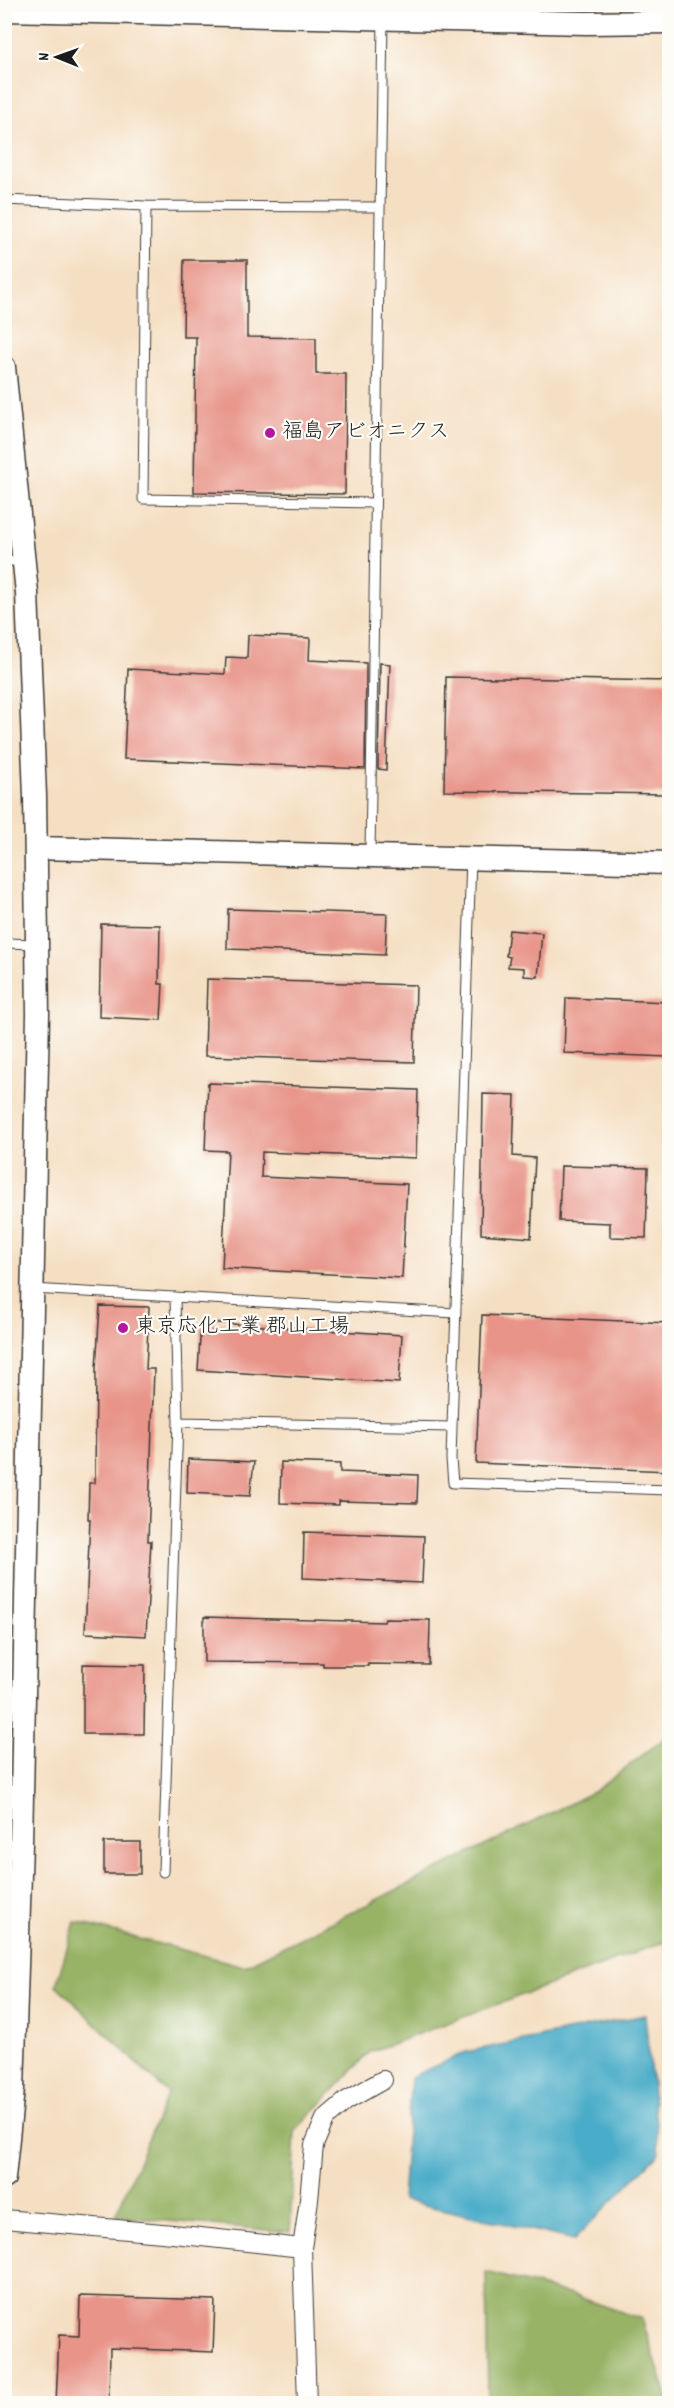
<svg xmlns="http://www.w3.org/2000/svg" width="674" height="2408" font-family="Dekko,'Klee One',sans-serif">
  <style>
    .forest { fill: #98b366; stroke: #5a6841; stroke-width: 1.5 }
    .water { fill: #49acc8; stroke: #326472; stroke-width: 1.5 }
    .building { fill: #e89489 }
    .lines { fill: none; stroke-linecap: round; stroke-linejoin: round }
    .service-casing { stroke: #3d3935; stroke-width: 11 }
    .minor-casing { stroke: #3d3935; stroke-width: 20 }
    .tertiary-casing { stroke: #3d3935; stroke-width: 25 }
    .service { stroke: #fff; stroke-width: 9 }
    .minor { stroke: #fff; stroke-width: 18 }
    .tertiary { stroke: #fff; stroke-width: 22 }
    .poi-dot { fill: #b5179e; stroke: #fdfcf7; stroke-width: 2 }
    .labels { text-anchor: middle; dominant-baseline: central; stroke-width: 4.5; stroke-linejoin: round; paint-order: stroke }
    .poi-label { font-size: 21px; fill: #1c1c1c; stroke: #fdfcf7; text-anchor: start }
  </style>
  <rect width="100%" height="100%" fill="#fdfcf7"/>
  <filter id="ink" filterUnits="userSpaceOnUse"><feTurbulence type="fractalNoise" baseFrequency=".0167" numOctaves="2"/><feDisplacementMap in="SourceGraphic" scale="12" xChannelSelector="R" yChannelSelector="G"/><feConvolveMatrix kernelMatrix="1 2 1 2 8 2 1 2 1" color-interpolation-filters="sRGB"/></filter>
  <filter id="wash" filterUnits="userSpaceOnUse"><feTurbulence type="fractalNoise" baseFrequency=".008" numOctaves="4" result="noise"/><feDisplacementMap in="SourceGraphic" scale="24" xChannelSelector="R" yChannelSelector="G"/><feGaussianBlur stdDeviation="1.35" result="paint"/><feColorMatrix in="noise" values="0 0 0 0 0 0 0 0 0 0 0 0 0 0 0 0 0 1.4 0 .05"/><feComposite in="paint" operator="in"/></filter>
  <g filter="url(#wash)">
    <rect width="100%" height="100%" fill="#f5dfc3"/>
    <path class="forest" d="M 669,1735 L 669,1940 L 370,2052 L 295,2131 L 290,2232 L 115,2216 L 168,2093 L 56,1985 L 75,1922 L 244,1966 L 595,1791 Z
      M 486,2272 L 579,2297 L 642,2319 L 669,2403 L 488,2403 Z"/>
    <path class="water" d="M 645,2015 L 659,2153 L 574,2240 L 402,2200 L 411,2077 L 466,2052 Z"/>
    <g id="blocks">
      <path class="building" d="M 184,260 L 247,260 L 247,337 L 316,338 L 316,374 L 346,374 L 345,494 L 194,492 L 196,337 L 183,337 Z
        M 248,635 L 310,638 L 309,660 L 366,663 L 365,769 L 124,759 L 128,669 L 225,674 L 226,657 L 247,658 Z
        M 380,663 L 390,664 L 386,770 L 378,769 Z
        M 446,677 L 669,681 L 669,794 L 444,791 Z
        M 228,909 L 387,914 L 385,955 L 227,949 Z
        M 101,924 L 160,925 L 159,984 L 163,984 L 161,1020 L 99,1017 Z
        M 509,930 L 542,933 L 538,977 L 524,976 L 524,968 L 508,967 L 510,957 L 506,956 Z
        M 207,979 L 416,985 L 414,1062 L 205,1056 Z
        M 566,998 L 669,1002 L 669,1057 L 564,1053 Z
        M 208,1083 L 418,1090 L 416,1158 L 262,1152 L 261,1177 L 407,1184 L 402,1278 L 222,1268 L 228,1151 L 205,1150 Z
        M 483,1094 L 515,1095 L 513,1156 L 535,1158 L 531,1238 L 481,1234 Z
        M 561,1166 L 648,1168 L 646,1238 L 610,1237 L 610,1223 L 559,1221 Z
        M 100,1306 L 149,1307 L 146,1369 L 154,1369 L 148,1541 L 151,1541 L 146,1636 L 85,1633 L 90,1519 L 88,1519 L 89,1483 L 95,1483 L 96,1368 Z
        M 482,1315 L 669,1323 L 669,1471 L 476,1463 Z
        M 201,1322 L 402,1335 L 399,1383 L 198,1370 Z
        M 188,1459 L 254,1462 L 250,1496 L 187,1493 Z
        M 281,1462 L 340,1464 L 340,1472 L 418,1475 L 417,1503 L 339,1501 L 339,1505 L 280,1503 Z
        M 304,1532 L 424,1536 L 422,1583 L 303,1578 Z
        M 204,1617 L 384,1622 L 385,1619 L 430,1620 L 429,1665 L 368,1664 L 368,1666 L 323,1666 L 323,1663 L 204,1662 Z
        M 83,1664 L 145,1665 L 144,1734 L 83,1734 Z
        M 104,1842 L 140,1842 L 140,1874 L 104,1874 Z
        M 80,2296 L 215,2300 L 213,2352 L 110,2348 L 109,2403 L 56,2403 L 59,2335 L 79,2336 Z"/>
    </g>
  </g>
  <g filter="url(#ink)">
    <use href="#blocks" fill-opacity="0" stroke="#3d3935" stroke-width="1.5"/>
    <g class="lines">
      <defs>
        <path id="service" d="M 4,200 L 146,206 L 380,207
          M 146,206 L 143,499 L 375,503
          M 4,561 L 22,561
          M 370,854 L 383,20
          M 4,943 L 37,944
          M 32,1289 L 455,1313
          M 178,1422 L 452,1427 L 471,858
          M 452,1427 L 451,1459 L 453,1483 L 670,1490
          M 163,1872 L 178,1422 L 175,1297"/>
        <path id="minor" d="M 4,2219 L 173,2234 L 302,2248
          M 307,2404 L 302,2248 L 309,2200 L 314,2145 L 325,2119 L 346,2101 L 383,2080"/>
        <path id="tertiary" d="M 4,10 L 586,23 L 670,22
          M 4,367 L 27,593 L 35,796 L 38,1014 L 21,1844 L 13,2089 L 4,2178
          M 36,848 L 670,863"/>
      </defs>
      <use href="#service" class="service-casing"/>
      <use href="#minor" class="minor-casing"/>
      <use href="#tertiary" class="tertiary-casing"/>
      <use href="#service" class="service"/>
      <use href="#minor" class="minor"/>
      <use href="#tertiary" class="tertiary"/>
    </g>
  </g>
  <g class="poi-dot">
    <circle cx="270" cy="433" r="6"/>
    <circle cx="123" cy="1328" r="6"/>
  </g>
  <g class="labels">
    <g class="poi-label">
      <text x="282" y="433">福島アビオニクス</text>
      <text x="135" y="1328">東京応化工業 郡山工場</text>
    </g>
  </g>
  <rect width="674" height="2408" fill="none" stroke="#fdfcf7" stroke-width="24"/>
  <g transform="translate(57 57) rotate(271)" stroke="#fdfcf7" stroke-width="4.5" paint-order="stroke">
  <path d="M0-4.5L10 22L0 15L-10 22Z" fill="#1c1c1c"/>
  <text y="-9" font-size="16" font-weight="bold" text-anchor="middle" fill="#1c1c1c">N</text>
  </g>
</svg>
